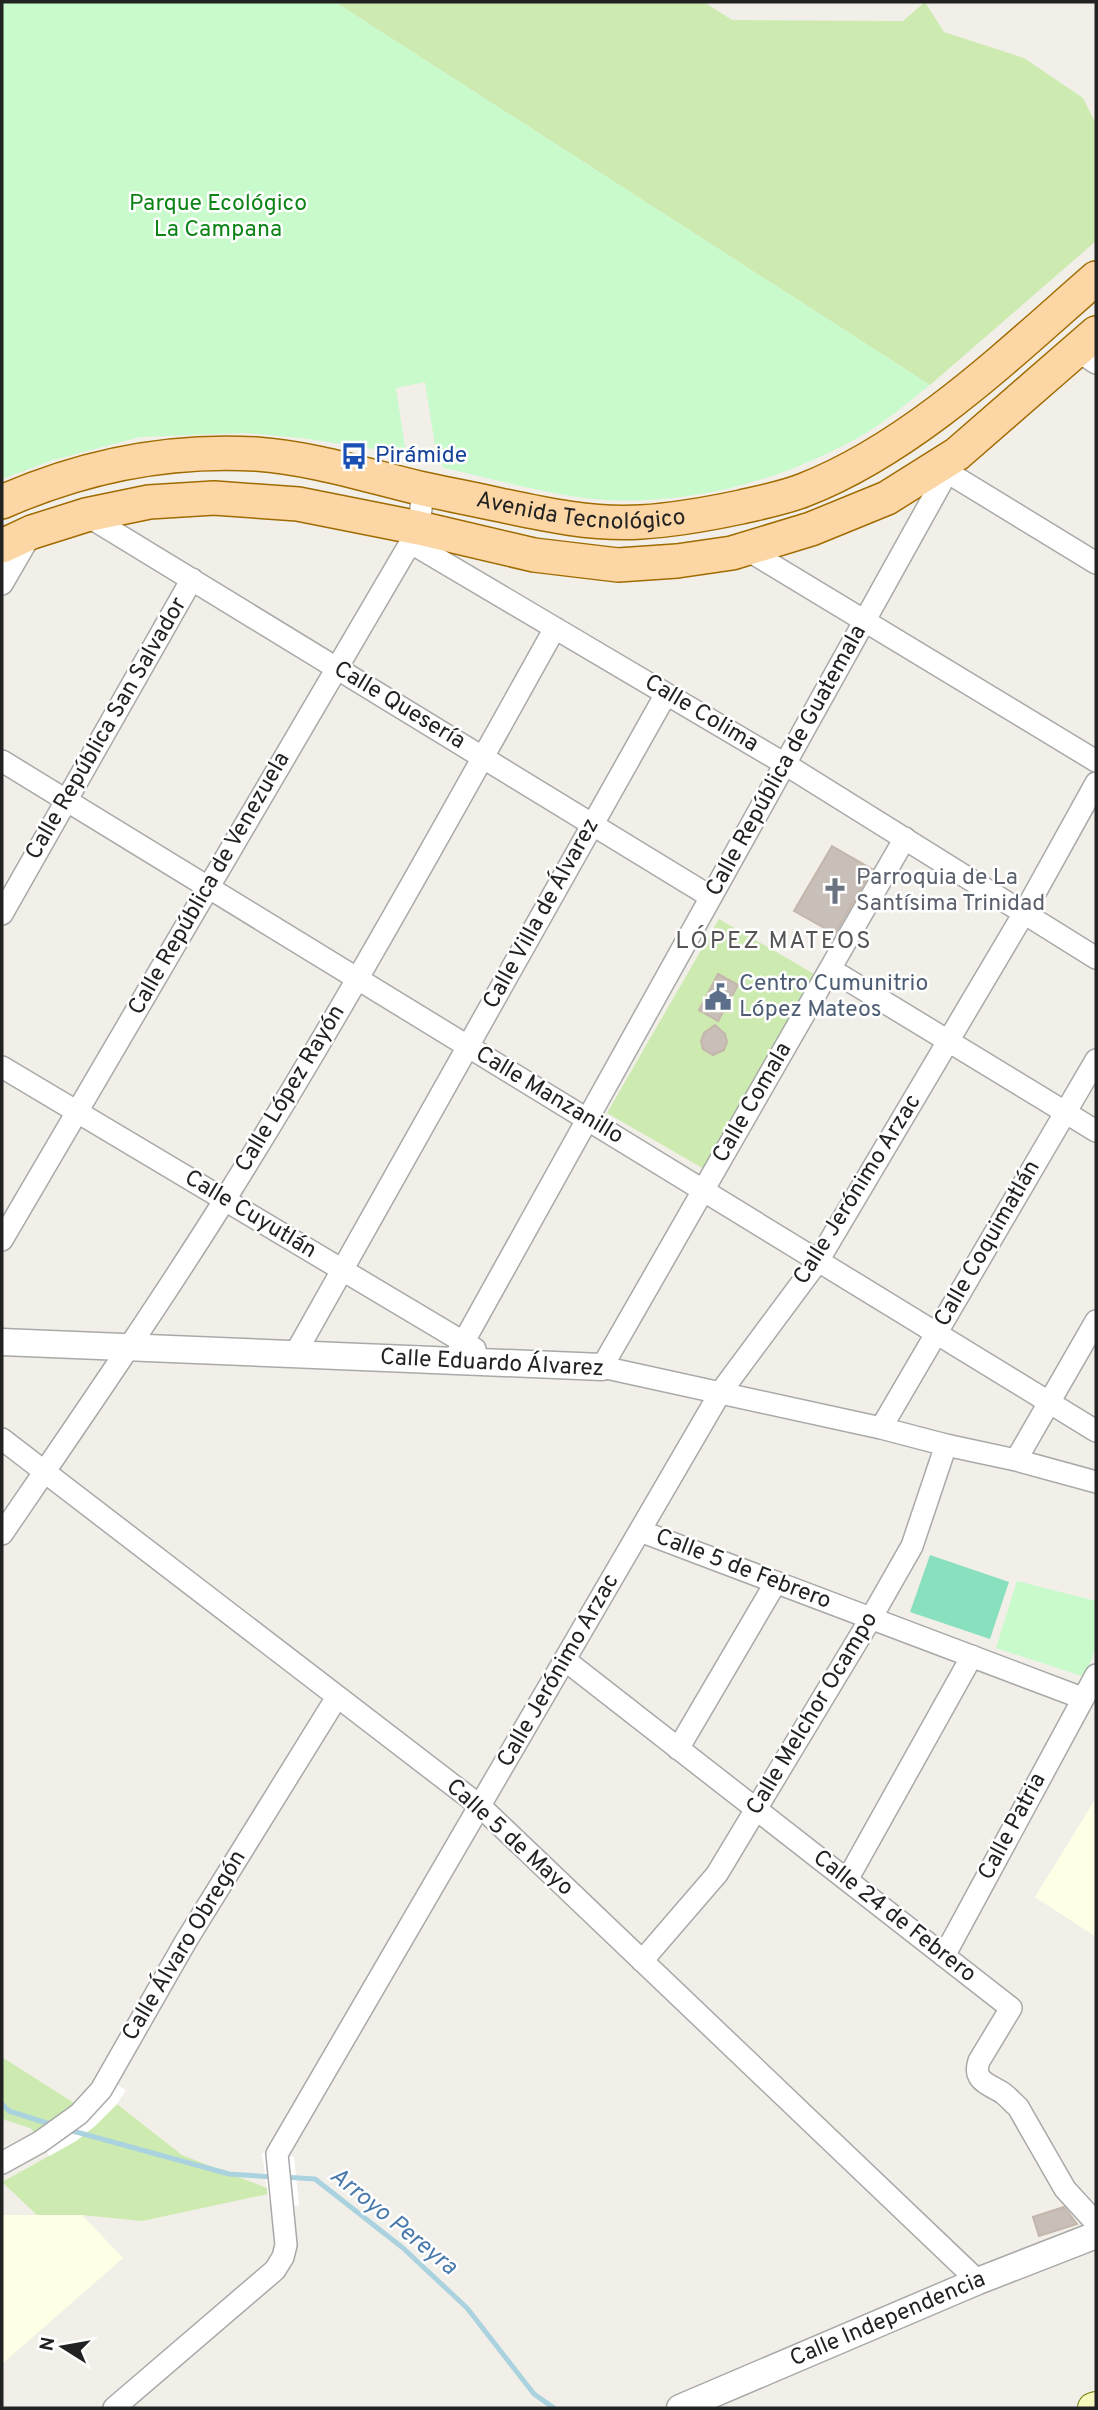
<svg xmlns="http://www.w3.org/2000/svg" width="1098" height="2410" font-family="Overpass,sans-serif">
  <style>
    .education { fill: #ffffe5 }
    .grass { fill: #cdebb0 }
    .park { fill: #c8facc }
    .pitch { fill: #88e0be }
    .pier { fill: #fff }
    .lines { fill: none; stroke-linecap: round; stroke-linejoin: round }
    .stream { stroke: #aad3df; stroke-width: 5 }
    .building { fill: #c7bfb8; stroke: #c4b6ab; stroke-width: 2 }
    .minor-casing { stroke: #a9a9a9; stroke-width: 24 }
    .tertiary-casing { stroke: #a9a9a9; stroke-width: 29 }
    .secondary-casing { stroke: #707d05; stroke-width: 32 }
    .primary-casing { stroke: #a06b00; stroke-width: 36 }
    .minor { stroke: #fff; stroke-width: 21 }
    .tertiary { stroke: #fff; stroke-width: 26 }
    .secondary { stroke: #f7fabf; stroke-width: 30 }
    .primary { stroke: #fcd6a4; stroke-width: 33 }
    .labels { text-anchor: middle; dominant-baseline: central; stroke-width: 5; stroke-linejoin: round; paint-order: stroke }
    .park-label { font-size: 23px; fill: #0c8416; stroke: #fff }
    .transit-label { font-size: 23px; fill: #164399; stroke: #fff; text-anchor: start }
    .street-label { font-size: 23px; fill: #222; stroke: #fff }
    .worship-label { font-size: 23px; fill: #5b616d; stroke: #fff; text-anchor: start }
    .service-label { font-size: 23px; fill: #4e5e75; stroke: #fff; text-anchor: start }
    .neighbourhood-label { font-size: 24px; letter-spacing: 2px; fill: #555; stroke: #fff }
    .water-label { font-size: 24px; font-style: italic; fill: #4a7aab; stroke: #fff }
  </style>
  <rect width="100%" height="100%" fill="#f2efe9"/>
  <path class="education" d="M 1096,1798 L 1096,1937 L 1035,1897 Z
    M 2,2215 L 82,2215 L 123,2258 L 2,2364 Z"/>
  <path class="grass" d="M 335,2 L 704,2 L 732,20 L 903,21 L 925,2 L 944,32 L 1024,58 L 1083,98 L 1096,124 L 1096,241 L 930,385 Z
    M 719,919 L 816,975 L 704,1169 L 607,1113 Z
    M 2,2057 L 74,2103 L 63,2117 L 38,2136 L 30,2128 L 2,2119 Z
    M 117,2104 L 182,2155 L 267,2188 L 268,2194 L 142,2221 L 82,2215 L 37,2215 L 2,2182 L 76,2141 L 95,2126 Z"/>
  <path class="park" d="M 2,2 L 335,2 L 930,385 C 909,401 888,420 866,433 C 790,478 695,505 606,500 C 555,497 495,479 444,468 L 437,458 L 425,382 L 396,388 L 406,454 L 302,438 L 245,433 L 140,437 L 53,460 L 2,479 Z
    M 1017,1581 L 1096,1601 L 1096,1647 L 1085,1677 L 996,1648 Z"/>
  <path class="pitch" d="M 930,1555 L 1009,1582 L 990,1639 L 910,1612 Z"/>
  <path class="pier" d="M 99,2074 L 126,2090 L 117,2104 L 95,2126 L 76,2141 L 49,2156 L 38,2136 L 63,2117 Z
    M 262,2153 L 294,2157 L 299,2206 L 269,2203 Z"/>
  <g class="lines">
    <path class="stream" d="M 2,2104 L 9,2111 L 53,2125
      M 69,2130 L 229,2174 L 273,2177
      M 283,2177 L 315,2179 L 403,2248 L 467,2308 L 534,2394 L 554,2408"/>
  </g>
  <path class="building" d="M 832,846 L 872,869 L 835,934 L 794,911 Z
    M 718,974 L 738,985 L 718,1021 L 699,1010 Z
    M 715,1025 L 725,1034 L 727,1042 L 724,1050 L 713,1055 L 703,1049 L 701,1041 L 704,1033 Z
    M 1064,2207 L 1077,2224 L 1039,2236 L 1033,2217 Z"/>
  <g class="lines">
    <defs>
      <path id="minor" d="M 1075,349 L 1096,363
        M 947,472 L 1096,563
        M 86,515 L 711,897
        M 411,543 L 785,764 L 1096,958
        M 746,549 L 1096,761
        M 2,584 L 31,534
        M 2,761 L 1096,1431
        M 905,838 L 602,1367 L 881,1428 L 946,1445 L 1016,1460 L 1096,1482
        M 2,914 L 192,579
        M 830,969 L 1096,1131
        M 2,1067 L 475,1349
        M 2,1240 L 419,528 L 423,489
        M 295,1354 L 666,694
        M 453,1361 L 954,460
        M 881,1428 L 1096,1060
        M 2,1439 L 480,1806 L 978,2281
        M 1016,1460 L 1096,1321
        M 640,1531 L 1082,1698
        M 2,1534 C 77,1424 153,1314 224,1201 C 341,1014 448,820 555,628
        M 565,1660 L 1011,2008 L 979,2061 C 972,2082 990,2084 1004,2094 C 1009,2098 1013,2103 1018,2107 L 1065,2189 L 1096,2223
        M 678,1749 L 776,1582
        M 847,1880 L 972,1656
        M 944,1956 L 1096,1675
        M 642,1961 L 717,1874 L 871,1618 L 912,1546 L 946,1445
        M 2,2163 L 40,2142 L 79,2114 L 101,2090 L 186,1941 L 337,1697
        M 114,2408 L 275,2270 L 283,2257 L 286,2245 L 277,2154 L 720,1393 L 818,1261 L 1024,913 L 1096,783"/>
      <g id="tertiary">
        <path d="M 2,1342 L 602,1367"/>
        <path id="s1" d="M 680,2408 L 978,2281 L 1096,2235"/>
      </g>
      <path id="secondary" d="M 1093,2408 L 1096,2407"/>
      <g id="primary">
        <path id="s2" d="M 2,502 C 83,466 168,449 256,454 C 312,458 365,475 419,488 C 446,494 473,499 500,505 C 546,515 594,525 641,522 C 675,520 708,514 741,507 C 762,502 784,498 804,490 C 912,448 1009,354 1096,278"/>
        <path d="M 2,546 L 32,532 L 86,515 L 149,502 L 214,498 L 298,504 L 419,528 L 534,555 L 618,565 L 677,561 L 732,553 L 811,529 L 887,498 L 957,454 L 1096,333"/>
      </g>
    </defs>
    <use href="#minor" class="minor-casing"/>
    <use href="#tertiary" class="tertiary-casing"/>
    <use href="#secondary" class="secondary-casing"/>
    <use href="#primary" class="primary-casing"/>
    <use href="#minor" class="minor"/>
    <use href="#tertiary" class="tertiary"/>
    <use href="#secondary" class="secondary"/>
    <use href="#primary" class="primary"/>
  </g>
  <defs>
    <symbol id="bus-bare" viewBox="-9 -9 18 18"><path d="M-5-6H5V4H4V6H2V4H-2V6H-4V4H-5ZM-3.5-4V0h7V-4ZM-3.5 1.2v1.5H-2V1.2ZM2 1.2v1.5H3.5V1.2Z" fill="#1a4fb4" stroke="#fff" stroke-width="2.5" paint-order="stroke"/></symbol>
    <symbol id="church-bare" viewBox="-9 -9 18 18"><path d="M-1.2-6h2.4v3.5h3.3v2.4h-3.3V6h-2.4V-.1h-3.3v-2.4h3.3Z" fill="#6b7280" stroke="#fff" stroke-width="2.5" paint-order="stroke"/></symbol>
    <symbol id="civic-bare" viewBox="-9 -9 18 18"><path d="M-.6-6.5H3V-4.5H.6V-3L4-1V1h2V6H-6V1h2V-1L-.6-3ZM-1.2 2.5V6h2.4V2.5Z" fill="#5c6f8a" stroke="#fff" stroke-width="2.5" paint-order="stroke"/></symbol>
  </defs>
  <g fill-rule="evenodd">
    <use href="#bus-bare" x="335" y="437" width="38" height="38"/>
    <use href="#church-bare" x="816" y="872" width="38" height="38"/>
    <use href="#civic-bare" x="699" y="978" width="38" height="38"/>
  </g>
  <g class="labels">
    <g class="park-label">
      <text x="218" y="204">Parque Ecológico<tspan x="218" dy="26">La Campana</tspan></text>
    </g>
    <g class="transit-label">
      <text x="375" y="456">Pirámide</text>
    </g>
    <g class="street-label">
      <text stroke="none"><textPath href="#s2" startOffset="592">Avenida Tecnológico</textPath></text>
      <text transform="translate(399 706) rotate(31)">Calle Quesería</text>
      <text transform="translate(701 714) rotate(31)">Calle Colima</text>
      <text transform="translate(107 729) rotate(-60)">Calle República San Salvador</text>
      <text transform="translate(787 761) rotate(-61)">Calle República de Guatemala</text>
      <text transform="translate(210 884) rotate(-60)">Calle República de Venezuela</text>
      <text transform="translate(542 914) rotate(-61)">Calle Villa de Álvarez</text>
      <text transform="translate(291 1089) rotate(-59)">Calle López Rayón</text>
      <text transform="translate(549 1096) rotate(31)">Calle Manzanillo</text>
      <text transform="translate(753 1103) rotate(-60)">Calle Comala</text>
      <text transform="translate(858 1190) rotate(-58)">Calle Jerónimo Arzac</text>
      <text transform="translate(250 1215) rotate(31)">Calle Cuyutlán</text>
      <text transform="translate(988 1244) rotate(-60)">Calle Coquimatlán</text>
      <text transform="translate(492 1364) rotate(3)">Calle Eduardo Álvarez</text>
      <text transform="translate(743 1570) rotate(21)">Calle 5 de Febrero</text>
      <text transform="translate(559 1671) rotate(-60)">Calle Jerónimo Arzac</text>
      <text transform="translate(813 1714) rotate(-59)">Calle Melchor Ocampo</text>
      <text transform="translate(1013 1827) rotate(-62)">Calle Patria</text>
      <text transform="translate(509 1838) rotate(42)">Calle 5 de Mayo</text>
      <text transform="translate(894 1917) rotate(38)">Calle 24 de Febrero</text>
      <text transform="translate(185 1946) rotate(-59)">Calle Álvaro Obregón</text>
      <text stroke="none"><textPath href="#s1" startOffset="226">Calle Independencia</textPath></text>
    </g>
    <g class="worship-label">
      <text x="856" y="878">Parroquia de La<tspan x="856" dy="26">Santísima Trinidad</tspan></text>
    </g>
    <g class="service-label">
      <text x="739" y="984">Centro Cumunitrio<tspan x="739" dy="26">López Mateos</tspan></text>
    </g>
    <g class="neighbourhood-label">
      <text x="774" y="942">LÓPEZ MATEOS</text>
    </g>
    <g class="water-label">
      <text transform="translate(393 2222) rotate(39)">Arroyo Pereyra</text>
    </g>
  </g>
  <rect width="1098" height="2410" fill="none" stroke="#222222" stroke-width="7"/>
  <g transform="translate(63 2347) rotate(281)" stroke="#ffffff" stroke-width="5" paint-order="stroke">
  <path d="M0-5L12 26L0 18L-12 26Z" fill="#222222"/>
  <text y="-10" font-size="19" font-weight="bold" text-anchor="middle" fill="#222222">N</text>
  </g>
</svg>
